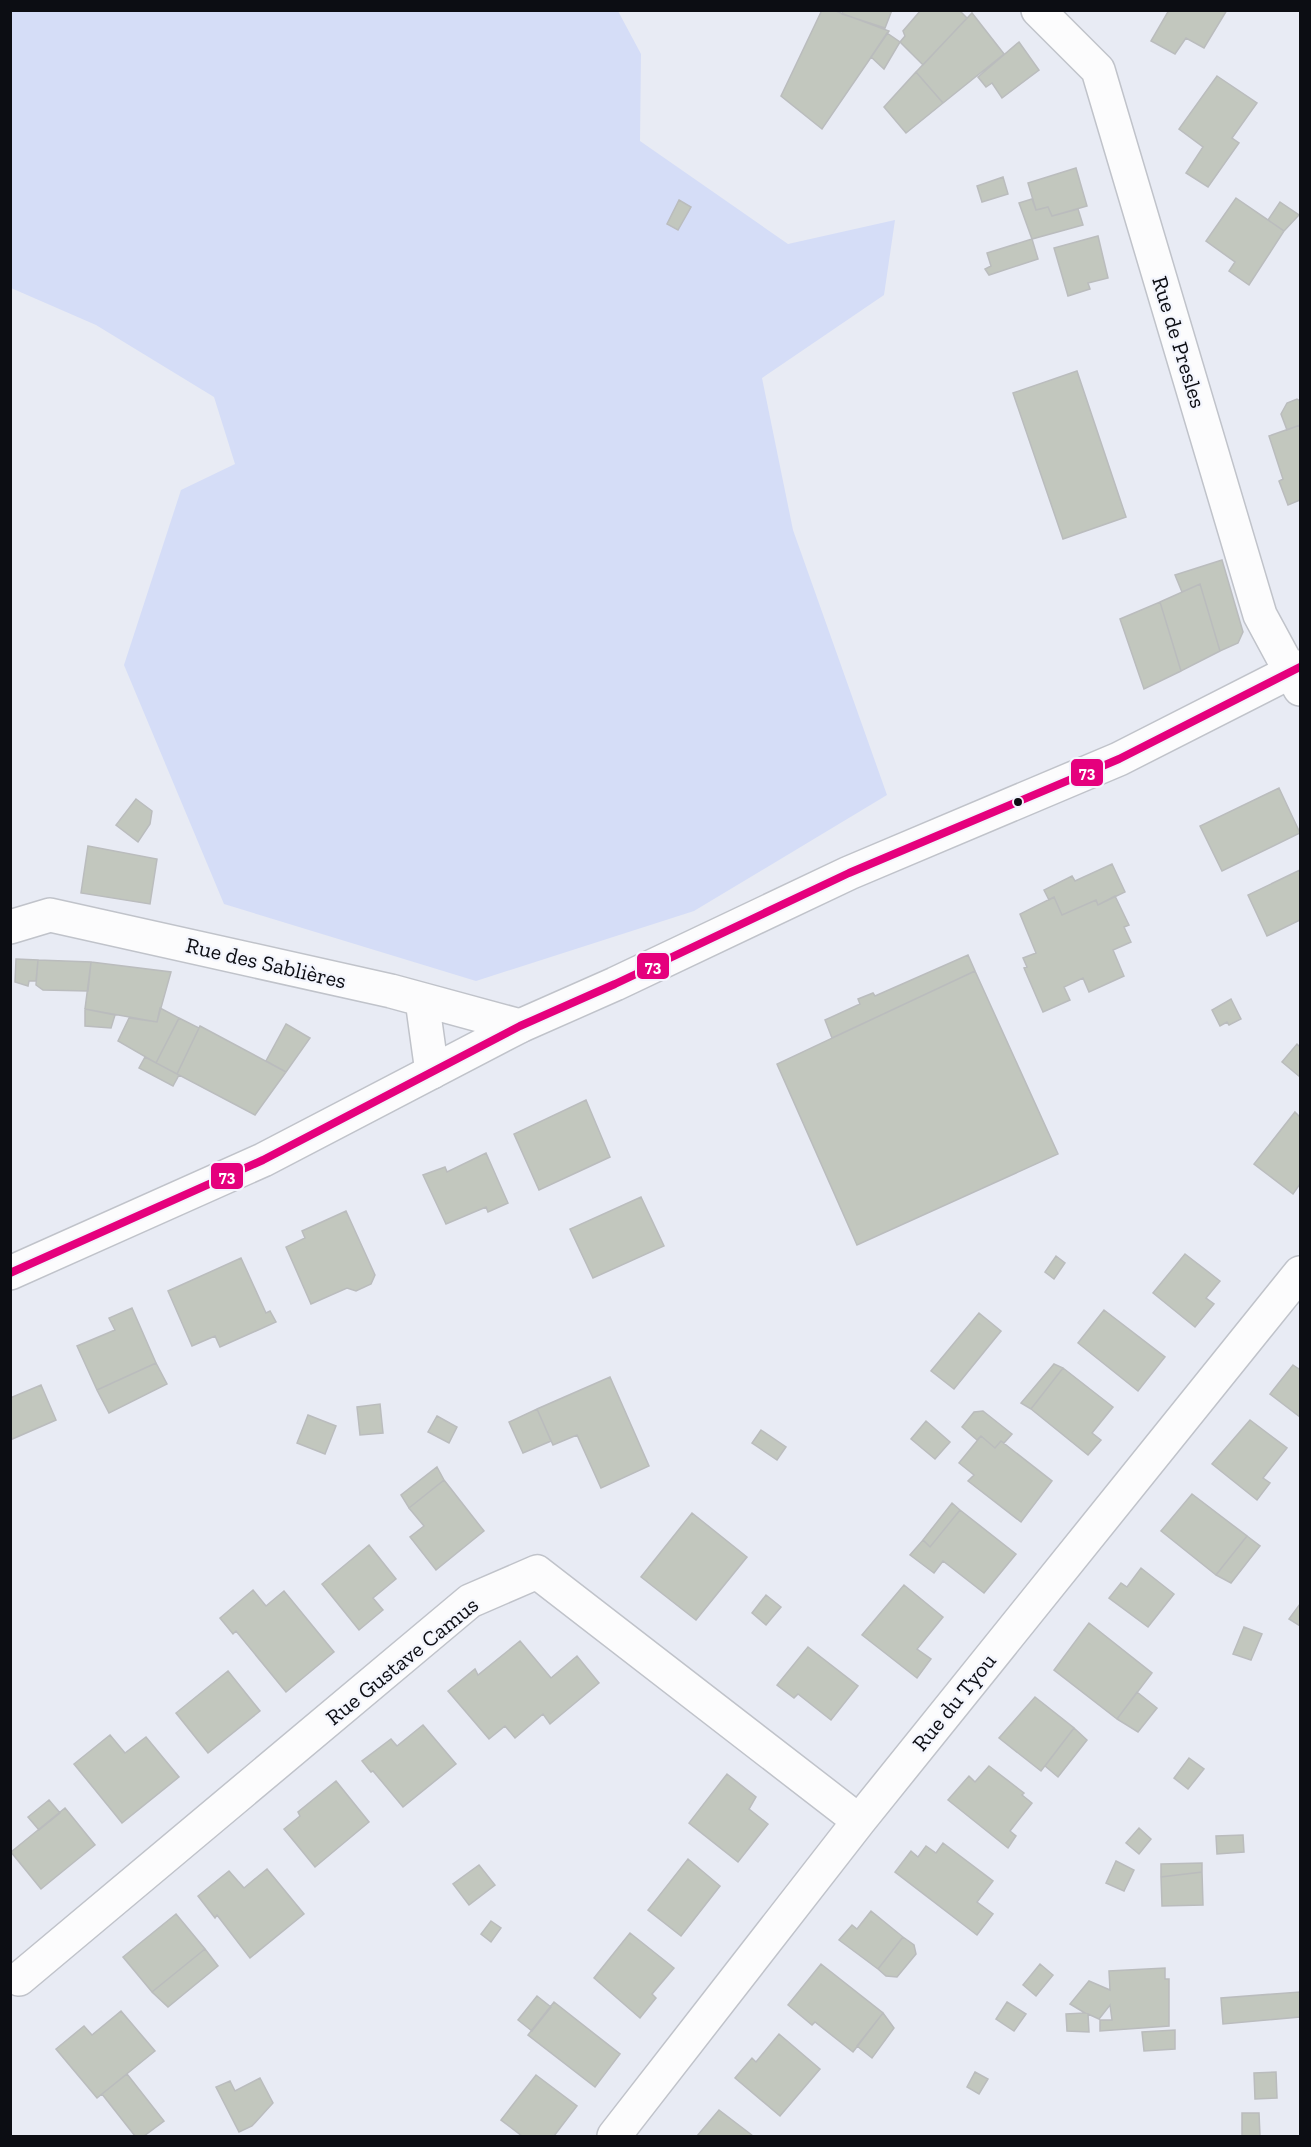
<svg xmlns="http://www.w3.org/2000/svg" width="1311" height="2147" font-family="'Zilla Slab',serif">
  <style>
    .green { fill: #d5ddf7 }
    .building { fill: #c2c7be; stroke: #babcbd; stroke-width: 1.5 }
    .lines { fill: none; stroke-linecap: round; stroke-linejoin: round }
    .street-casing { stroke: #c0c3ca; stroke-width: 36 }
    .secondary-casing { stroke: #c0c3ca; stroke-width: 36 }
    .street { stroke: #fcfcfd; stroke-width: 33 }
    .secondary { stroke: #fcfcfd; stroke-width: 33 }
    .bus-1-casing { stroke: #f3f5fd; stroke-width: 12 }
    .bus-1 { stroke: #e5007d; stroke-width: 8 }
    .bus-dot { fill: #0c0d13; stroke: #f3f5fd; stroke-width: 2 }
    .labels { text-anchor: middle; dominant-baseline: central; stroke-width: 4.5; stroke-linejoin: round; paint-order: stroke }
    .street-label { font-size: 22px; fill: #0c0d13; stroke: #f3f5fd }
    .line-badge { stroke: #f3f5fd; stroke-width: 2 }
    .badge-label { font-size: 16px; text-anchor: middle; font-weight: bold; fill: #fff }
  </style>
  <rect width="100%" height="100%" fill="#e8ebf4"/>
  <path class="green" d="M 11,11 L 618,11 L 641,54 L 640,141 L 788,244 L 895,220 L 884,295 L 762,378 L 793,530 L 887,795 L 694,911 L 476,981 L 224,904 L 124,665 L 181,490 L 235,464 L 214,397 L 96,325 L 11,288 Z"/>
  <path class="building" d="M 822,10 L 833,10 L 889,31 L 822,129 L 781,96 Z
    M 843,10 L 892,10 L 885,28 L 842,14 Z
    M 921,10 L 959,10 L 967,18 L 923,65 L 900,42 L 905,36 L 903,31 Z
    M 1169,10 L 1227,10 L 1204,48 L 1186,38 L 1175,54 L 1151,41 Z
    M 972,13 L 1004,54 L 943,103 L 916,72 Z
    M 887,33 L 900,42 L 884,69 L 871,57 Z
    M 1019,42 L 1039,70 L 1002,98 L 992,83 L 986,87 L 978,77 Z
    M 916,72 L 943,103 L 906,133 L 884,107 Z
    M 1217,76 L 1257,103 L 1232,138 L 1239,143 L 1208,187 L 1186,173 L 1203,147 L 1179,129 Z
    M 1076,168 L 1087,206 L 1052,216 L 1048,207 L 1036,210 L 1028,183 Z
    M 1003,177 L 1008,194 L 982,202 L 977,186 Z
    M 1236,198 L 1284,231 L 1249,285 L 1229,271 L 1235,262 L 1206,241 Z
    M 1032,199 L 1036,210 L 1048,207 L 1052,216 L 1078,209 L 1083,225 L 1032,239 L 1019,203 Z
    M 679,200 L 691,207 L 678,230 L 667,224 Z
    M 1280,202 L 1299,215 L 1284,231 L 1268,220 Z
    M 1098,236 L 1108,278 L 1088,283 L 1090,289 L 1068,296 L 1054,248 Z
    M 1032,239 L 1038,259 L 989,275 L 985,269 L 991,266 L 987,253 Z
    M 1077,371 L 1126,517 L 1063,539 L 1013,393 Z
    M 1297,399 L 1300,401 L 1300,425 L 1287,430 L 1281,414 L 1287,403 Z
    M 1300,425 L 1300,500 L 1288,505 L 1279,481 L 1283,479 L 1269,436 Z
    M 1222,560 L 1243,632 L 1238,643 L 1220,651 L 1200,584 L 1182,592 L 1175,575 Z
    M 1200,584 L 1220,651 L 1181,671 L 1160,602 Z
    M 1160,602 L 1181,671 L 1144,689 L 1120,619 Z
    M 1279,788 L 1300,833 L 1222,871 L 1200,826 Z
    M 136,799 L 152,811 L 150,824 L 138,842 L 116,825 Z
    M 88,846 L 157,859 L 150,904 L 81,893 Z
    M 1112,864 L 1125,892 L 1098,905 L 1096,900 L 1062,915 L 1054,897 L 1049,900 L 1044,890 L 1072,876 L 1075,881 Z
    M 1300,870 L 1300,920 L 1267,936 L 1248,895 Z
    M 1115,896 L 1129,925 L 1124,927 L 1131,942 L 1113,950 L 1124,976 L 1089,992 L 1083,978 L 1064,987 L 1070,1000 L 1043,1012 L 1024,968 L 1027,967 L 1023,958 L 1036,953 L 1020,914 L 1054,897 L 1062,915 L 1096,900 L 1098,905 Z
    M 968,955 L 975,971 L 832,1038 L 825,1020 L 860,1004 L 858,999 L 873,993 L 875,996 Z
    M 16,959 L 38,960 L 36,981 L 29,981 L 28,986 L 15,982 Z
    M 38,960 L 91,962 L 88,991 L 43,990 L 36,985 Z
    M 91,962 L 171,972 L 157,1022 L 85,1009 Z
    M 975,971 L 1058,1154 L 857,1245 L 777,1064 Z
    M 1231,999 L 1241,1019 L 1229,1025 L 1227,1022 L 1220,1026 L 1212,1010 Z
    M 160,1008 L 179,1018 L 156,1063 L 118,1041 L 129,1018 L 157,1022 Z
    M 85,1009 L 115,1015 L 111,1028 L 85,1026 Z
    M 179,1018 L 199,1028 L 177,1074 L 156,1063 Z
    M 286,1024 L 310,1038 L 286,1072 L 266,1061 Z
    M 200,1026 L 286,1072 L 255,1115 L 177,1074 Z
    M 1297,1044 L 1300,1047 L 1300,1077 L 1282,1062 Z
    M 145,1057 L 179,1075 L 173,1086 L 139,1068 Z
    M 586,1100 L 610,1157 L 539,1190 L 514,1134 Z
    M 1295,1112 L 1300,1117 L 1300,1184 L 1293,1194 L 1254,1164 Z
    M 486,1153 L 508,1203 L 488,1212 L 486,1207 L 446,1224 L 423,1175 L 445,1167 L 447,1172 Z
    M 641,1197 L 664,1246 L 593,1278 L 570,1229 Z
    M 346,1211 L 375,1275 L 371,1284 L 356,1291 L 347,1288 L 311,1304 L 286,1247 L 305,1238 L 302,1231 Z
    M 1185,1254 L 1220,1281 L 1206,1298 L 1214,1304 L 1195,1327 L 1153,1293 Z
    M 1056,1256 L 1065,1263 L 1054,1279 L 1045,1272 Z
    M 241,1258 L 266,1313 L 270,1311 L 276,1322 L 220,1347 L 215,1336 L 192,1346 L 168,1291 Z
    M 132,1308 L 156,1363 L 97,1390 L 77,1346 L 115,1330 L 109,1318 Z
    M 1104,1310 L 1165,1357 L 1138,1391 L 1078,1343 Z
    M 979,1313 L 1001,1331 L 954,1389 L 931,1371 Z
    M 156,1363 L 167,1384 L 109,1413 L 97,1390 Z
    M 1054,1364 L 1063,1368 L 1031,1409 L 1021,1403 Z
    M 1293,1365 L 1299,1369 L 1300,1367 L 1300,1417 L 1270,1394 Z
    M 1063,1368 L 1113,1407 L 1092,1433 L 1101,1440 L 1088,1455 L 1031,1409 Z
    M 610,1377 L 649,1466 L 601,1488 L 577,1435 L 553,1445 L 537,1409 Z
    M 41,1385 L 56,1420 L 10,1440 L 10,1398 Z
    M 380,1404 L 383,1433 L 360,1435 L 357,1407 Z
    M 537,1409 L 551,1441 L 523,1453 L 509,1422 Z
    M 983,1411 L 1012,1434 L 1004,1443 L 1001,1441 L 995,1448 L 981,1436 L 977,1440 L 962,1427 L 974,1412 Z
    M 308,1415 L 336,1426 L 325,1454 L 297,1443 Z
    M 437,1416 L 457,1427 L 449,1443 L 428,1432 Z
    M 1250,1420 L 1287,1448 L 1263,1478 L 1270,1483 L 1257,1500 L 1212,1464 Z
    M 926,1421 L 950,1442 L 935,1459 L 911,1439 Z
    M 761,1430 L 786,1447 L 777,1460 L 752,1443 Z
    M 981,1436 L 995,1448 L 1001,1441 L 1052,1481 L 1021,1522 L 968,1481 L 974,1475 L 959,1463 Z
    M 437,1467 L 444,1480 L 409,1508 L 401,1495 Z
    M 444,1480 L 484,1531 L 436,1570 L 410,1537 L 424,1526 L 409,1508 Z
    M 1192,1494 L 1247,1536 L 1216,1575 L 1161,1531 Z
    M 952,1503 L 960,1510 L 930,1547 L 923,1540 Z
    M 960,1510 L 1016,1554 L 984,1593 L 943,1561 L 934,1573 L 910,1555 L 923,1540 L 930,1547 Z
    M 692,1513 L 747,1557 L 696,1620 L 641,1577 Z
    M 1247,1536 L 1260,1546 L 1231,1583 L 1216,1575 Z
    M 369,1545 L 396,1579 L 373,1598 L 383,1610 L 359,1630 L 322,1584 Z
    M 1141,1568 L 1174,1594 L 1148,1627 L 1109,1598 L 1121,1583 L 1127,1587 Z
    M 904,1585 L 943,1617 L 917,1649 L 931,1659 L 917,1678 L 862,1635 Z
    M 253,1590 L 266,1606 L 284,1591 L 334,1652 L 286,1692 L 236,1631 L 233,1634 L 220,1618 Z
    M 766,1595 L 781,1607 L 766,1625 L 752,1613 Z
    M 1300,1604 L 1300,1626 L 1289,1619 Z
    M 1089,1623 L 1152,1673 L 1117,1719 L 1054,1670 Z
    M 1244,1627 L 1262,1634 L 1251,1660 L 1233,1654 Z
    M 520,1641 L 551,1678 L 577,1656 L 599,1683 L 550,1724 L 543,1714 L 515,1738 L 505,1726 L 489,1739 L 448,1691 L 475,1669 L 478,1675 Z
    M 808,1647 L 858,1686 L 831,1720 L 798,1694 L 794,1698 L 777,1685 Z
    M 228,1671 L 260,1711 L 208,1753 L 176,1713 Z
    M 1137,1692 L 1157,1708 L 1138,1732 L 1117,1719 Z
    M 1035,1697 L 1074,1728 L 1041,1771 L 999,1738 Z
    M 423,1725 L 456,1764 L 403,1807 L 373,1771 L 371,1772 L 362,1761 L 391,1739 L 397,1746 Z
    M 1074,1728 L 1087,1740 L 1058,1777 L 1045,1766 Z
    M 110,1735 L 125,1753 L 146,1737 L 179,1777 L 122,1823 L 74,1764 Z
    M 1189,1758 L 1204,1769 L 1188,1789 L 1174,1778 Z
    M 989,1766 L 1024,1793 L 1022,1795 L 1032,1803 L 1010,1831 L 1016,1836 L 1008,1848 L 948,1800 L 969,1776 L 975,1782 Z
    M 727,1774 L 756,1797 L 749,1809 L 768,1824 L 738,1862 L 689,1823 Z
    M 336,1781 L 369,1822 L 315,1867 L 284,1829 L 300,1816 L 298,1812 Z
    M 49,1800 L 60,1813 L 39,1830 L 28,1817 Z
    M 65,1808 L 95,1845 L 41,1889 L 11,1852 Z
    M 1139,1828 L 1151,1839 L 1139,1854 L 1126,1843 Z
    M 1243,1835 L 1244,1852 L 1217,1854 L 1216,1836 Z
    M 943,1843 L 993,1881 L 977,1902 L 993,1914 L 977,1935 L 895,1872 L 911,1851 L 918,1857 L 926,1846 L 936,1853 Z
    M 688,1859 L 720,1886 L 681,1936 L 648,1910 Z
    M 1116,1861 L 1134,1870 L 1124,1891 L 1106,1883 Z
    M 1202,1863 L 1202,1872 L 1161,1877 L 1161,1864 Z
    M 479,1865 L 495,1885 L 469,1905 L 453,1884 Z
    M 267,1869 L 304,1914 L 250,1958 L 217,1915 L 215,1918 L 198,1896 L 229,1871 L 244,1888 Z
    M 1202,1872 L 1203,1905 L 1162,1906 L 1161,1877 Z
    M 871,1911 L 903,1937 L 878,1969 L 839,1940 L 852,1925 L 857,1929 Z
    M 176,1914 L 205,1949 L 152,1992 L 123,1957 Z
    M 491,1921 L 501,1928 L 491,1942 L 481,1934 Z
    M 630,1933 L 674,1968 L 652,1994 L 656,1998 L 640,2018 L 594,1978 Z
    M 903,1937 L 914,1945 L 916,1954 L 897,1977 L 886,1976 L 878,1969 Z
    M 205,1949 L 218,1966 L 168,2007 L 152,1992 Z
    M 821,1964 L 883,2013 L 853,2052 L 815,2022 L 812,2025 L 788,2005 Z
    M 1040,1964 L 1053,1975 L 1036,1996 L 1023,1985 Z
    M 1165,1968 L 1165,1979 L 1169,1979 L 1169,2026 L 1100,2031 L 1100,2020 L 1112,2020 L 1110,2005 L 1099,2019 L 1088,2014 L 1089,2032 L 1067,2031 L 1066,2014 L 1085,2013 L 1070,2004 L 1089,1981 L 1110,1990 L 1109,1971 Z
    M 1300,1992 L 1300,2017 L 1223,2024 L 1221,1998 Z
    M 537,1996 L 551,2007 L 532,2031 L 518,2020 Z
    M 554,2002 L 620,2054 L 595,2087 L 528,2035 Z
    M 1007,2002 L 1026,2014 L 1014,2031 L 996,2019 Z
    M 121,2011 L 155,2051 L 97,2098 L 56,2049 L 84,2026 L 92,2035 Z
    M 883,2013 L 894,2028 L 872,2058 L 857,2046 Z
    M 1175,2030 L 1175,2049 L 1144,2051 L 1142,2032 Z
    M 779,2034 L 820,2069 L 780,2116 L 735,2078 L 752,2058 L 756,2062 Z
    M 975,2072 L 988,2079 L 979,2094 L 967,2087 Z
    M 1276,2072 L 1277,2098 L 1255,2099 L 1254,2073 Z
    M 127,2074 L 164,2121 L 144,2136 L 135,2136 L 102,2094 Z
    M 536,2075 L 577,2106 L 554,2136 L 522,2136 L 501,2120 Z
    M 260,2078 L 273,2103 L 252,2126 L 239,2132 L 216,2087 L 230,2081 L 235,2091 Z
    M 719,2110 L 753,2136 L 697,2136 Z
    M 1242,2113 L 1259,2113 L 1260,2136 L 1242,2136 Z"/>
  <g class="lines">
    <defs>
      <path id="street" d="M 1038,10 L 1098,70 L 1260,615 L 1300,689
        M 10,927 L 50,915 L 391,991 L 520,1026
        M 422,1000 L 432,1072
        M 19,1979 L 470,1601 L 537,1572 L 859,1821
        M 614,2136 L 859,1821 L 1300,1273"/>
      <path id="secondary" d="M 10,1273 L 263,1160 L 520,1026 L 615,984 L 849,873 L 1119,759 L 1300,667"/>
    </defs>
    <use href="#street" class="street-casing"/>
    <use href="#secondary" class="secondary-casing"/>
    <use href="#street" class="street"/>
    <use href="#secondary" class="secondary"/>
    <defs>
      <path id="bus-1" d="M 10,1273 L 263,1160 L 520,1026 L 615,984 L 849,873 L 1119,759 L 1300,667"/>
    </defs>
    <use href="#bus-1" class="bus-1-casing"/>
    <use href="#bus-1" class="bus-1"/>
  </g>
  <circle class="bus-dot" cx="1018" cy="802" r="5"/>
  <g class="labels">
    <g class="street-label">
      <text transform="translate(1179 342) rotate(73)">Rue de Presles</text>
      <text transform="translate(266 963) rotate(13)">Rue des Sablières</text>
      <text transform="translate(402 1661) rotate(-39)">Rue Gustave Camus</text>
      <text transform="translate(954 1702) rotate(-51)">Rue du Tyou</text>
    </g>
  </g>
  <g class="line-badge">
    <rect x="1070" y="758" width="34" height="29" rx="6" fill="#e5007d"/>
    <rect x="636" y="952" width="34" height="28" rx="6" fill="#e5007d"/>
    <rect x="210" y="1162" width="34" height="28" rx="6" fill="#e5007d"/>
  </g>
  <g class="badge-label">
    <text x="1087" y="778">73</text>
    <text x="653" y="972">73</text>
    <text x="227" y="1182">73</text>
  </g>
  <rect width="1311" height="2147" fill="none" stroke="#0c0d13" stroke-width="24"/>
</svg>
